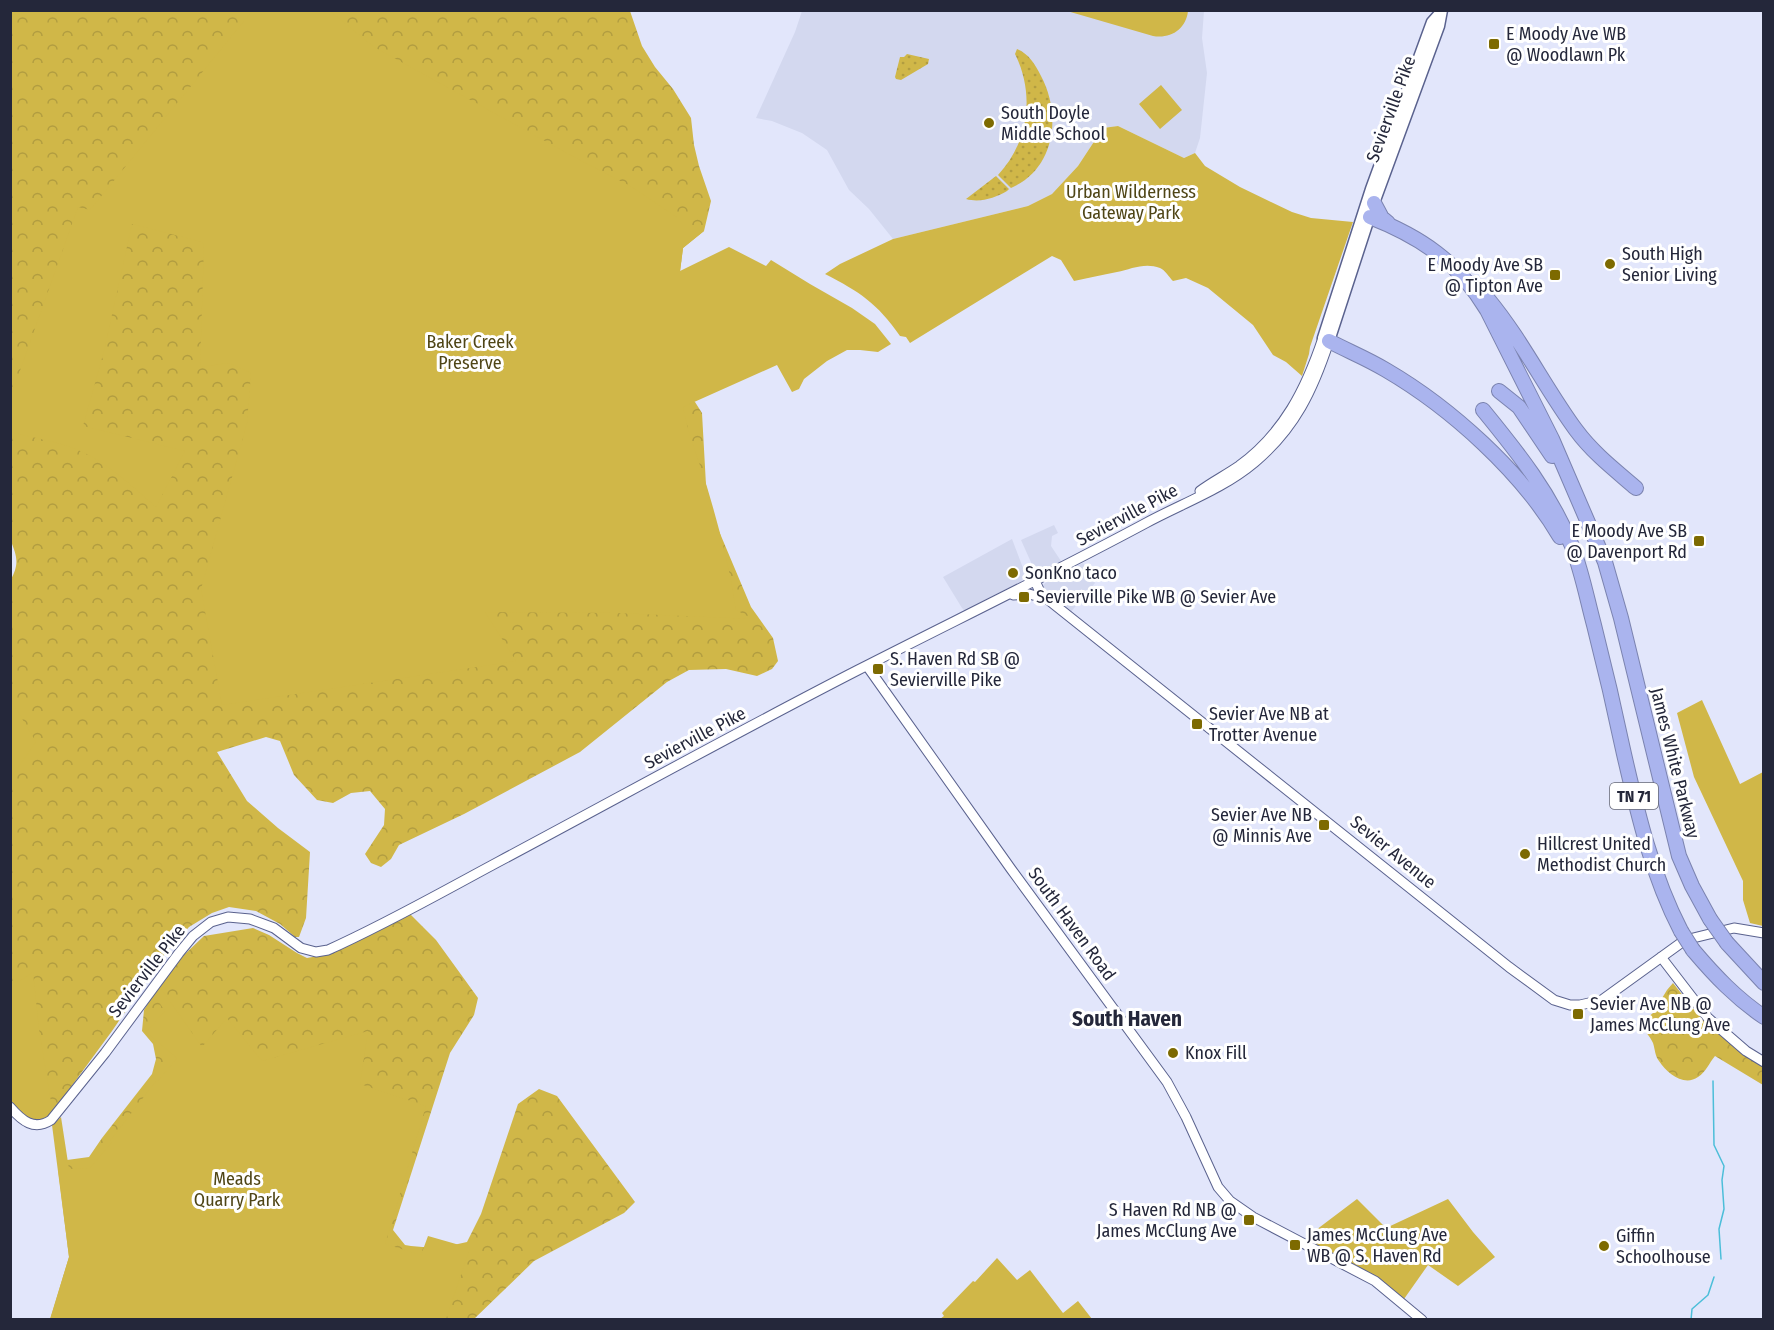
<svg xmlns="http://www.w3.org/2000/svg" width="1774" height="1330" font-family="'Fira Sans Condensed',sans-serif">
  <style>
    .built { fill: #d3d8ef }
    .grass { fill: url(#grass-dots) }
    .forest { fill: url(#forest-crowns) }
    .green { fill: #d0b748 }
    .lines { fill: none; stroke-linecap: round; stroke-linejoin: round }
    .stream { stroke: #4cbed9; stroke-width: 1.5 }
    .tertiary-casing { stroke: #5a628e; stroke-width: 11 }
    .secondary-casing { stroke: #5a628e; stroke-width: 13 }
    .motorway-casing { stroke: #7b83af; stroke-width: 16 }
    .tertiary { stroke: #fff; stroke-width: 9 }
    .secondary { stroke: #fff; stroke-width: 10 }
    .motorway { stroke: #aab4ee; stroke-width: 14 }
    .motorway-bridge-casing { stroke: #7b83af; stroke-width: 16; stroke-linecap: butt }
    .motorway-bridge { stroke: #aab4ee; stroke-width: 14 }
    .poi-dot { fill: #7d6a01; stroke: #fff; stroke-width: 2 }
    .labels { text-anchor: middle; dominant-baseline: central; stroke-width: 6; stroke-linejoin: round; paint-order: stroke }
    .shield { fill: #fff; stroke: #666875; stroke-width: 1.5 }
    .shield-label { font-size: 16px; font-weight: bold; fill: #24273a }
    .poi-label { font-size: 18px; fill: #24273a; stroke: #fff; text-anchor: start }
    .street-label { font-size: 18px; fill: #24273a; stroke: #fff }
    .park-label { font-size: 18px; fill: #4f4516; stroke: #fff }
    .quarter-label { font-size: 21px; font-weight: bold; fill: #24273a; stroke: #fff }
  </style>
  <defs>
    <pattern id="grass-dots" width="8" height="8" patternUnits="userSpaceOnUse" patternTransform="scale(1.5)"><rect width="8" height="8" fill="#d0b748"/><path d="M2 2h.1M6 6h.1" fill="none" stroke="#b29d40" stroke-width="1.8" stroke-linecap="round"/></pattern>
    <pattern id="forest-crowns" width="20" height="18" patternUnits="userSpaceOnUse" patternTransform="scale(1.5)"><rect width="20" height="18" fill="#d0b748"/><path d="M2 6a3 3 0 1 1 6 0M12 15a3 3 0 1 1 6 0" fill="none" stroke="#b29d40"/></pattern>
  </defs>
  <rect width="100%" height="100%" fill="#e2e6fb"/>
  <path class="built" d="M 802,11 L 1204,11 L 1202,38 L 1207,73 L 1200,138 L 1195,153 L 1184,158 L 1118,126 L 1103,128 L 1078,166 L 1052,194 L 1028,206 L 893,239 L 869,209 L 849,190 L 827,150 L 802,133 L 772,121 L 756,118 L 795,32 Z
    M 1054,525 L 1058,533 L 1052,536 L 1051,546 L 1063,564 L 1042,574 L 1034,569 L 1021,540 Z
    M 1012,539 L 1023,568 L 1024,576 L 1022,580 L 1020,583 L 965,611 L 962,608 L 943,577 Z
    M 1083,563 L 1095,583 L 1070,613 L 1043,593 L 1042,587 L 1045,583 Z"/>
  <path class="grass" d="M 1017,49 C 1029,54 1035,64 1041,76 C 1062,115 1055,169 1011,188 L 998,175 C 1029,142 1035,94 1015,54 Z
    M 907,54 L 929,59 L 928,64 L 901,80 L 896,79 L 895,77 L 900,57 L 904,57 Z
    M 996,176 L 1009,189 L 1007,191 C 995,198 980,203 966,199 Z"/>
  <path class="forest" d="M 10,11 L 630,11 L 642,46 L 655,67 L 673,89 L 691,118 L 694,145 L 699,166 L 711,201 L 704,231 L 683,248 L 680,272 L 687,398 L 695,402 L 702,413 L 706,485 L 716,524 L 751,607 L 773,638 L 778,661 L 772,669 L 757,676 L 726,669 L 689,670 L 667,682 L 580,752 L 464,814 L 399,845 L 391,859 L 381,867 L 371,863 L 365,854 L 384,825 L 385,809 L 370,791 L 351,793 L 333,803 L 317,800 L 294,775 L 280,741 L 266,737 L 217,752 L 247,801 L 278,828 L 310,852 L 306,918 L 299,937 L 295,937 L 280,924 L 256,911 L 229,907 L 212,913 L 189,927 L 164,955 L 112,1031 L 54,1110 L 47,1118 L 32,1121 L 10,1100 L 10,581 C 20,564 17,556 10,539 Z
    M 409,913 L 436,940 L 478,998 L 474,1015 L 450,1053 L 393,1230 L 405,1245 C 427,1249 445,1247 467,1242 L 481,1214 L 518,1104 L 539,1089 L 557,1096 L 635,1202 L 624,1213 L 534,1261 L 474,1319 L 50,1320 L 69,1257 L 58,1169 L 67,1160 L 89,1157 L 102,1138 L 152,1074 L 156,1059 L 153,1044 L 142,1031 L 144,1010 L 168,970 L 204,936 L 253,928 L 269,935 L 297,953 L 307,958 L 329,954 Z
    M 1673,983 L 1696,1012 L 1715,1030 L 1763,1067 L 1763,1085 L 1715,1056 C 1709,1063 1706,1072 1698,1077 C 1684,1087 1667,1073 1659,1061 C 1655,1056 1655,1049 1653,1043 C 1650,1036 1644,1031 1641,1023 L 1653,1013 L 1667,990 Z"/>
  <path class="green" d="M 253,10 L 330,11 L 374,47 L 576,158 L 632,187 L 678,218 L 704,231 L 683,248 L 680,271 L 729,247 L 766,266 L 771,260 L 810,284 L 852,308 L 875,324 L 891,344 L 878,352 L 860,350 L 847,350 L 827,361 L 804,379 L 799,389 L 792,392 L 777,365 L 683,407 C 688,435 699,460 707,487 C 719,527 730,569 736,610 L 753,619 L 616,613 L 485,612 L 516,661 L 222,705 L 201,589 L 247,423 L 251,373 L 229,363 L 200,367 L 204,245 L 202,242 L 132,224 L 104,351 L 83,426 L 185,451 L 156,507 C 132,486 107,462 78,450 C 57,441 33,438 11,432 L 11,396 L 78,207 L 90,210 Z
    M 1188,11 C 1186,29 1171,39 1153,36 L 1067,11 Z
    M 1161,85 L 1182,110 L 1160,129 L 1139,104 Z
    M 1118,126 L 1184,158 L 1195,153 L 1205,166 L 1240,187 L 1292,212 L 1311,218 L 1353,222 L 1310,347 L 1309,354 L 1302,376 L 1286,362 L 1273,355 L 1253,325 L 1208,288 L 1186,278 L 1173,281 C 1169,277 1165,270 1160,268 C 1145,262 1131,269 1117,272 C 1102,275 1088,278 1074,281 L 1061,260 L 1052,256 L 910,343 L 906,337 L 900,336 C 877,303 860,292 825,274 L 840,264 L 893,239 L 1028,206 L 1052,194 L 1078,166 L 1103,128 Z
    M 11,700 L 36,742 L 11,777 Z
    M 1702,700 L 1740,784 L 1763,772 L 1763,926 L 1750,923 L 1743,900 L 1743,881 L 1694,777 L 1677,713 Z
    M 33,972 L 39,1029 L 52,1108 C 35,1129 24,1116 11,1100 L 10,984 L 23,979 Z
    M 160,987 L 202,1047 L 227,1018 L 262,1061 L 368,1031 L 360,1084 L 426,1106 L 385,1244 L 421,1255 L 428,1236 L 470,1248 L 446,1319 L 50,1319 L 69,1257 L 52,1125 L 61,1117 L 69,1169 L 90,1168 L 112,1142 L 110,1141 L 156,1081 L 158,1081 L 177,1058 L 146,1032 L 165,1011 L 154,995 Z
    M 1357,1199 L 1386,1228 L 1448,1199 L 1473,1232 L 1495,1257 L 1458,1286 L 1428,1265 L 1404,1299 L 1377,1279 L 1314,1243 L 1311,1240 L 1312,1233 Z
    M 997,1258 L 1017,1280 L 1030,1270 L 1063,1313 L 1078,1301 L 1092,1319 L 940,1319 L 944,1316 L 942,1313 L 973,1281 L 975,1282 Z"/>
  <g class="lines">
    <path class="stream" d="M 1713,1081 L 1714,1145 L 1724,1166 L 1722,1180 L 1724,1209 L 1719,1229 L 1721,1259
      M 1691,1320 L 1692,1309 L 1708,1295 L 1714,1277"/>
    <defs>
      <path id="tertiary" d="M 1200,491 C 1212,482 1226,475 1239,466 C 1284,433 1306,389 1323,338
        M 1035,581 L 1041,594 L 1509,967 L 1554,1000 L 1570,1005 L 1580,1005 L 1602,1000 L 1685,940 L 1734,928 L 1764,933
        M 1013,595 L 1029,594 L 1044,598
        M 867,666 L 1011,869 L 1167,1082 L 1186,1117 L 1218,1187 L 1230,1201 L 1253,1217 L 1375,1281 L 1422,1320
        M 1661,957 L 1708,1018 L 1746,1051 L 1764,1062
        M 10,1107 C 22,1121 34,1131 51,1120 L 105,1053 L 179,953 L 193,936 L 211,922 L 228,917 L 250,919 L 274,928 L 301,948 L 316,952 L 328,950 C 386,924 442,892 498,862 C 618,798 737,732 858,670 C 954,621 1051,574 1146,523 C 1183,503 1223,489 1255,462 C 1295,428 1313,390 1329,341"/>
      <path id="secondary" d="M 1441,12 L 1432,22 L 1371,189 L 1323,338 L 1329,341 L 1374,203 L 1439,26 L 1442,10"/>
      <path id="motorway" d="M 1374,203 L 1382,218 L 1388,223
        M 1370,217 C 1421,237 1458,262 1487,310 L 1552,439 L 1605,562 L 1621,618 L 1679,856 L 1692,886 L 1710,919
        M 1488,299 C 1522,340 1545,388 1576,430 C 1593,453 1615,470 1636,488
        M 1329,341 C 1348,351 1368,359 1386,370 C 1451,408 1522,472 1560,537
        M 1499,391 L 1519,407 L 1552,456
        M 1483,410 C 1519,454 1550,493 1572,546 C 1582,572 1587,599 1594,625 C 1605,668 1615,711 1624,754 C 1638,815 1652,875 1681,931
        M 1727,943 L 1764,983
        M 1693,950 C 1715,976 1736,998 1764,1017"/>
    </defs>
    <use href="#tertiary" class="tertiary-casing"/>
    <use href="#secondary" class="secondary-casing"/>
    <use href="#motorway" class="motorway-casing"/>
    <use href="#tertiary" class="tertiary"/>
    <use href="#secondary" class="secondary"/>
    <use href="#motorway" class="motorway"/>
    <defs>
      <path id="motorway-bridge" d="M 1710,919 L 1727,943
        M 1681,931 L 1693,950"/>
    </defs>
    <use href="#motorway-bridge" class="motorway-bridge-casing"/>
    <use href="#motorway-bridge" class="motorway-bridge"/>
  </g>
  <g class="poi-dot">
    <rect x="1488" y="38" width="12" height="12" rx="3"/>
    <circle cx="989" cy="123" r="6"/>
    <circle cx="1610" cy="264" r="6"/>
    <rect x="1549" y="269" width="12" height="12" rx="3"/>
    <rect x="1693" y="535" width="12" height="12" rx="3"/>
    <circle cx="1013" cy="573" r="6"/>
    <rect x="1018" y="591" width="12" height="12" rx="3"/>
    <rect x="872" y="663" width="12" height="12" rx="3"/>
    <rect x="1191" y="718" width="12" height="12" rx="3"/>
    <rect x="1318" y="819" width="12" height="12" rx="3"/>
    <circle cx="1525" cy="854" r="6"/>
    <rect x="1572" y="1008" width="12" height="12" rx="3"/>
    <circle cx="1173" cy="1053" r="6"/>
    <rect x="1243" y="1214" width="12" height="12" rx="3"/>
    <rect x="1289" y="1239" width="12" height="12" rx="3"/>
    <circle cx="1604" cy="1246" r="6"/>
  </g>
  <g class="labels">
    <rect class="shield" x="1610" y="783" width="48" height="26" rx="4.5"/>
    <g class="shield-label">
      <text x="1634" y="796">TN 71</text>
    </g>
    <g class="poi-label">
      <text x="1506" y="34">E Moody Ave WB<tspan x="1506" dy="21">@ Woodlawn Pk</tspan></text>
      <text x="1001" y="113">South Doyle<tspan x="1001" dy="21">Middle School</tspan></text>
      <text x="1622" y="254">South High<tspan x="1622" dy="21">Senior Living</tspan></text>
      <text x="1543" y="265" text-anchor="end">E Moody Ave SB<tspan x="1543" dy="21">@ Tipton Ave</tspan></text>
      <text x="1687" y="531" text-anchor="end">E Moody Ave SB<tspan x="1687" dy="21">@ Davenport Rd</tspan></text>
      <text x="1025" y="573">SonKno taco</text>
      <text x="1036" y="597">Sevierville Pike WB @ Sevier Ave</text>
      <text x="890" y="659">S. Haven Rd SB @<tspan x="890" dy="21">Sevierville Pike</tspan></text>
      <text x="1209" y="714">Sevier Ave NB at<tspan x="1209" dy="21">Trotter Avenue</tspan></text>
      <text x="1312" y="815" text-anchor="end">Sevier Ave NB<tspan x="1312" dy="21">@ Minnis Ave</tspan></text>
      <text x="1537" y="844">Hillcrest United<tspan x="1537" dy="21">Methodist Church</tspan></text>
      <text x="1590" y="1004">Sevier Ave NB @<tspan x="1590" dy="21">James McClung Ave</tspan></text>
      <text x="1185" y="1053">Knox Fill</text>
      <text x="1237" y="1210" text-anchor="end">S Haven Rd NB @<tspan x="1237" dy="21">James McClung Ave</tspan></text>
      <text x="1307" y="1235">James McClung Ave<tspan x="1307" dy="21">WB @ S. Haven Rd</tspan></text>
      <text x="1616" y="1236">Giffin<tspan x="1616" dy="21">Schoolhouse</tspan></text>
    </g>
    <g class="street-label">
      <text transform="translate(1391 109) rotate(-70)">Sevierville Pike</text>
      <text transform="translate(1127 515) rotate(-28)">Sevierville Pike</text>
      <text transform="translate(695 738) rotate(-28)">Sevierville Pike</text>
      <text transform="translate(1675 763) rotate(76)">James White Parkway</text>
      <text transform="translate(1393 852) rotate(39)">Sevier Avenue</text>
      <text transform="translate(1072 924) rotate(54)">South Haven Road</text>
      <text transform="translate(147 971) rotate(-52)">Sevierville Pike</text>
    </g>
    <g class="park-label">
      <text x="1131" y="192">Urban Wilderness<tspan x="1131" dy="21">Gateway Park</tspan></text>
      <text x="470" y="342">Baker Creek<tspan x="470" dy="21">Preserve</tspan></text>
      <text x="237" y="1179">Meads<tspan x="237" dy="21">Quarry Park</tspan></text>
    </g>
    <g class="quarter-label">
      <text x="1127" y="1019">South Haven</text>
    </g>
  </g>
  <rect width="1774" height="1330" fill="none" stroke="#24273a" stroke-width="24"/>
</svg>
